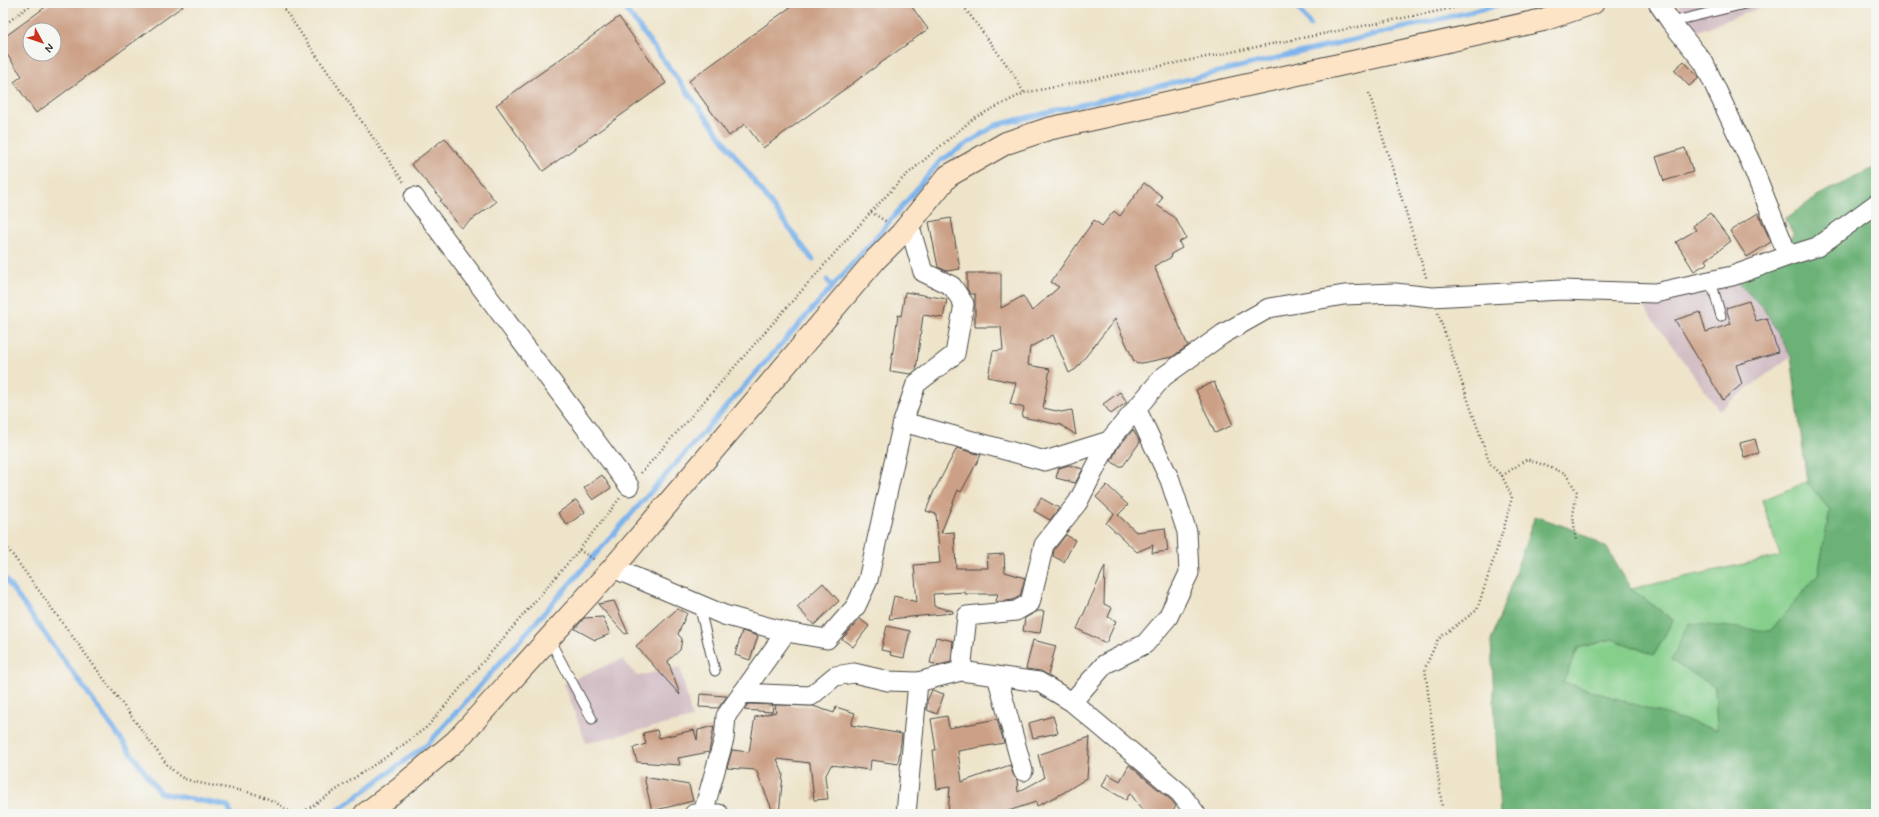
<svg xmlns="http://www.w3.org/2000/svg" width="1879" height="817" font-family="Mynerve,sans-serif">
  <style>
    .industrial { fill: #d2bec5 }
    .green { fill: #85cf8b; stroke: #587d5b }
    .forest { fill: #6cb277; stroke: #4c6e51 }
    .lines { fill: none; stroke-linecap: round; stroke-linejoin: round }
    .stream { stroke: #7db4ec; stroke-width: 5 }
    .building { fill: #cca086; fill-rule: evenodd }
    .lane-casing { stroke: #484743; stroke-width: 11 }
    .street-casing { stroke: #484743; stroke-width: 21 }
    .secondary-casing { stroke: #484743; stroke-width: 24 }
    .path { stroke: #484743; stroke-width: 2.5; stroke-dasharray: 1 3; stroke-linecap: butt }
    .lane { stroke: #fff; stroke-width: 9 }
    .street { stroke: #fff; stroke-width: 19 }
    .secondary { stroke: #fee4c6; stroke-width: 22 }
  </style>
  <rect width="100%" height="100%" fill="#f6f6f2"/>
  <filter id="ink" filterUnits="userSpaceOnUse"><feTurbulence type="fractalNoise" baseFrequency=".025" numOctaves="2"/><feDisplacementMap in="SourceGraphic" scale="8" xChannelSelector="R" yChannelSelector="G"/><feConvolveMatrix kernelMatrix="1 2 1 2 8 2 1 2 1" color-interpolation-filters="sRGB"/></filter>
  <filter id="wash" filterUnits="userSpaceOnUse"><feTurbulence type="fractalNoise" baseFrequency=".012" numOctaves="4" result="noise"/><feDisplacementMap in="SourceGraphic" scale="16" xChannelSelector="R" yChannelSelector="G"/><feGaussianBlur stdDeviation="0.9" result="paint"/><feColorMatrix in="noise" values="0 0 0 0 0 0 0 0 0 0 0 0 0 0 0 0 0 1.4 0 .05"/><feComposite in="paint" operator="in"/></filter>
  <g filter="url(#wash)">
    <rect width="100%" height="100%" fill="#eee4ca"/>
    <path class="industrial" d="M 1676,3 L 1772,3 L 1698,31 Z
      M 1737,282 L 1765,310 L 1791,356 L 1719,410 L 1640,302 Z
      M 622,659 L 637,676 L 680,667 L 692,718 L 586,743 L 564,683 Z"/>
    <path class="green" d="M 1807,482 L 1830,510 L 1818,575 L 1770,631 L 1672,660 L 1715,687 L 1717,731 L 1563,682 L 1578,648 L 1613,639 L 1654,655 L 1673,620 L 1631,589 L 1780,556 L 1762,500 Z"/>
    <path class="forest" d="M 1876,167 L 1876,814 L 1500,814 L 1491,641 L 1535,516 L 1575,530 L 1607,548 L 1631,589 L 1673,620 L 1654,655 L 1613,639 L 1578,648 L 1563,682 L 1717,730 L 1715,687 L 1671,660 L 1689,623 L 1770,631 L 1818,575 L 1830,510 L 1807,482 L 1791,356 L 1765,310 L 1737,282 L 1794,235 L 1785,219 L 1819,195 Z"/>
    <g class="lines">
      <path class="stream" d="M 621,3 L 813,260
        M 1295,3 L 1310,25
        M 827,280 L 832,286
        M 3,576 L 160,793 L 228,806 L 231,814
        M 333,814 L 429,743 L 884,228 L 940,161 L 996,125 L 1507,3"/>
    </g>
    <g id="blocks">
      <path class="building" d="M 51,3 L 187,3 L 36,113 L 14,82 L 22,76 L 3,49 L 3,38 ZM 30,30 L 54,30 L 54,54 L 30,54 Z
        M 796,3 L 909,3 L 928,29 L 763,148 L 745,124 L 729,136 L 689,81 Z
        M 619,17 L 666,83 L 543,171 L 496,105 Z
        M 1684,61 L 1699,78 L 1689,86 L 1674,70 Z
        M 445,138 L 496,202 L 461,228 L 440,201 L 442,200 L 411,164 Z
        M 1685,148 L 1693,172 L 1664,181 L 1656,157 Z
        M 1144,183 L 1163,197 L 1157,205 L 1176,219 L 1186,238 L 1179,242 L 1182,248 L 1171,254 L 1172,257 L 1154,266 L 1188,346 L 1172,357 L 1137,364 L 1134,361 L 1115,319 L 1076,369 L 1069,373 L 1053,335 L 1030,347 L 1028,365 L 1050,369 L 1043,408 L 1061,412 L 1072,410 L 1076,435 L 1061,425 L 1022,417 L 1024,408 L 1010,404 L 1016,383 L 988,377 L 993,351 L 1003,350 L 1001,327 L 975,327 L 975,294 L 970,294 L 967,289 L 967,273 L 1001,273 L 1001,308 L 1023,296 L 1032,311 L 1059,287 L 1051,282 L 1094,220 L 1102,226 L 1114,211 L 1120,216 Z
        M 1710,213 L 1731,241 L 1706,260 L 1708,263 L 1694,271 L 1676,242 L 1696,230 L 1693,226 Z
        M 1758,213 L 1771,242 L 1747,257 L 1730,231 Z
        M 951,218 L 960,269 L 947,271 L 938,267 L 929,222 Z
        M 905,292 L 947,299 L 943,318 L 923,315 L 916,370 L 911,374 L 890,371 L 898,315 L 901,316 Z
        M 1749,301 L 1756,321 L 1767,318 L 1778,352 L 1736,365 L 1742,384 L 1723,400 L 1675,320 L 1700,312 L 1706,332 L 1731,324 L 1726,308 Z
        M 1214,382 L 1233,425 L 1215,433 L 1196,390 Z
        M 1120,392 L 1127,402 L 1111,414 L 1103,404 Z
        M 1133,430 L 1140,442 L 1123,466 L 1118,466 L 1111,461 L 1118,447 Z
        M 1755,439 L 1759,453 L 1744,457 L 1740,443 Z
        M 957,448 L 981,455 L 961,492 L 958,490 L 941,533 L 954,532 L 956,568 L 988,568 L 987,555 L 1004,554 L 1005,572 L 1025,578 L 1020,596 L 1013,600 L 999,602 L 996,601 L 998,594 L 965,594 L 965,592 L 933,594 L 934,606 L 953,611 L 953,613 L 889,619 L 894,596 L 917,602 L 914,565 L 940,563 L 936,514 L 926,511 L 934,491 Z
        M 1069,465 L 1083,469 L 1075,483 L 1056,478 L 1059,468 Z
        M 602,475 L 611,488 L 593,500 L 584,488 Z
        M 1107,485 L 1128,505 L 1118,515 L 1136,532 L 1165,528 L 1168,551 L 1152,553 L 1153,545 L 1137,552 L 1106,523 L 1114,514 L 1096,497 Z
        M 1041,498 L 1059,508 L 1050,520 L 1034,511 Z
        M 576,500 L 585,512 L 567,525 L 558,513 Z
        M 1066,535 L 1075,540 L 1064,562 L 1053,556 L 1054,550 Z
        M 1105,566 L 1104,604 L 1112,608 L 1108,617 L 1116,621 L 1106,643 L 1077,629 Z
        M 823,583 L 839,601 L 814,625 L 797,607 Z
        M 614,601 L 628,633 L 625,634 L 598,604 Z
        M 677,609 L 687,613 L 678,634 L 682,639 L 680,650 L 668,661 L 680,695 L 636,646 Z
        M 1038,611 L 1044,611 L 1040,633 L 1023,631 L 1025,618 Z
        M 603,617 L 610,634 L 595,640 L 575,629 L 584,618 Z
        M 860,619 L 869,626 L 853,647 L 842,639 Z
        M 887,626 L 910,631 L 904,658 L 890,655 L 891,652 L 881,650 Z
        M 742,631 L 758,636 L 750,660 L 735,655 Z
        M 936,637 L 953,641 L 951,662 L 939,665 L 930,663 Z
        M 1033,640 L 1056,646 L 1048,675 L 1041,671 L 1026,669 Z
        M 932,690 L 944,694 L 937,714 L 927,710 L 927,701 Z
        M 700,694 L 725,696 L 727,696 L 718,708 L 699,707 Z
        M 748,704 L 773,705 L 772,712 L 744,710 Z
        M 775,705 L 813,706 L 834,713 L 836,707 L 855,713 L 851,725 L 902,734 L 898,764 L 871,760 L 870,770 L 831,765 L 825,777 L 828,799 L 814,800 L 810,763 L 777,759 L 783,774 L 779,814 L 774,814 L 756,770 L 727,768 L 732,750 L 749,752 L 755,717 L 776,712 Z
        M 947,716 L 949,728 L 997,719 L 1004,743 L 958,751 L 962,782 L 1010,765 L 1013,774 L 1017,780 L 1018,792 L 1044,778 L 1038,755 L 1090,737 L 1087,778 L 1063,793 L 1037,806 L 1036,802 L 999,814 L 948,814 L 950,787 L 937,789 L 933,750 L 936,750 L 931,719 Z
        M 1053,716 L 1058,733 L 1033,738 L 1029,723 Z
        M 714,726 L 709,752 L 678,758 L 680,765 L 637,762 L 633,748 L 646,744 L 643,733 L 657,730 L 659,738 L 694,730 L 697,740 L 698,730 Z
        M 1129,765 L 1172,801 L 1176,806 L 1171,814 L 1145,814 L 1130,793 L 1126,800 L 1102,786 L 1108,774 L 1120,781 Z
        M 644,777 L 689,785 L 693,801 L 652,811 Z"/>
    </g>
  </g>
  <g filter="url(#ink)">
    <use href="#blocks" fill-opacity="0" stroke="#484743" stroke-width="1"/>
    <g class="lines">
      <defs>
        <path id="lane" d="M 1671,22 L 1749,3
          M 1711,281 L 1721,316
          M 699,605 L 715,671
          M 549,639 L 592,719"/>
        <path id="street" d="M 414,197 L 629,486
          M 1788,256 L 1817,247 L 1876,204
          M 903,422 L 1045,461 L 1109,441 L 1163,377 L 1223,334 L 1269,308 L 1344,295 L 1395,293 L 1432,297 L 1562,290 L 1655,293 L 1732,276 L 1788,256 L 1751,163 L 1704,63 L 1671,22 L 1658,3
          M 613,568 L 724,615 L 786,632 L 827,639 L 856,606 L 868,580 L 903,422 L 916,384 L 955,354 L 964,304 L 952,286 L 923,272 L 909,224
          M 961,671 L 1039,682 L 1072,702 L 1180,793 L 1196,814
          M 997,676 L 1023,771
          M 742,693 L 811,696 L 835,676 L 854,673 L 888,681 L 918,682
          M 1072,702 L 1105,664 L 1145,644 L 1168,617 L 1189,573 L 1187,532 L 1170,480 L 1136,408
          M 703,813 L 719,814
          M 694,814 L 703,813 L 724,739 L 726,716 L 786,632
          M 906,814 L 918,682 L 961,671 L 967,616 L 1016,611 L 1030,603 L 1044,545 L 1078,502 L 1109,441"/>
        <path id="secondary" d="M 365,814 L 402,786 L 456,741 L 613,568 L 876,259 L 901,234 L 948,176 L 1006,143 L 1048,129 L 1543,20 L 1593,3"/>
      </defs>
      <use href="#lane" class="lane-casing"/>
      <use href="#street" class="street-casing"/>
      <use href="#secondary" class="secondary-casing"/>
      <path class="path" d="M 280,3 L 405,184
        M 961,3 L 1012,72 L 1024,93
        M 3,26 L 33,3
        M 1369,93 L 1427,280
        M 871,212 L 887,222
        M 1438,313 L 1490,464 L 1502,476 L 1512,497 L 1506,521 L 1477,610 L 1438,639 L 1425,668 L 1442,807
        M 641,473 L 871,212 L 904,177 L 974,118 L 1024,93 L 1479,3
        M 1502,476 L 1527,459 L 1565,473 L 1577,492 L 1573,515 L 1576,542
        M 3,542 L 168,766 C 173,770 179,777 185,779 C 221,791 261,786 292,814
        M 579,550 L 595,560
        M 300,814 L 392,753 L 427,727 L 579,550 L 620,498"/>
      <use href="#lane" class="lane"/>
      <use href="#street" class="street"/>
      <use href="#secondary" class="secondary"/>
    </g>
  </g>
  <rect width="1879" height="817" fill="none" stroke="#f6f6f2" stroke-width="16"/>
  <g transform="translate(42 42) rotate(130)"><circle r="19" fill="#f6f6f2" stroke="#a5a5a2"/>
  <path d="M0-3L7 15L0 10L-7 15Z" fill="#c8321e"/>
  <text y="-6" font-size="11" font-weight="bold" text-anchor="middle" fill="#2b2b2b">N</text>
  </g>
</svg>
